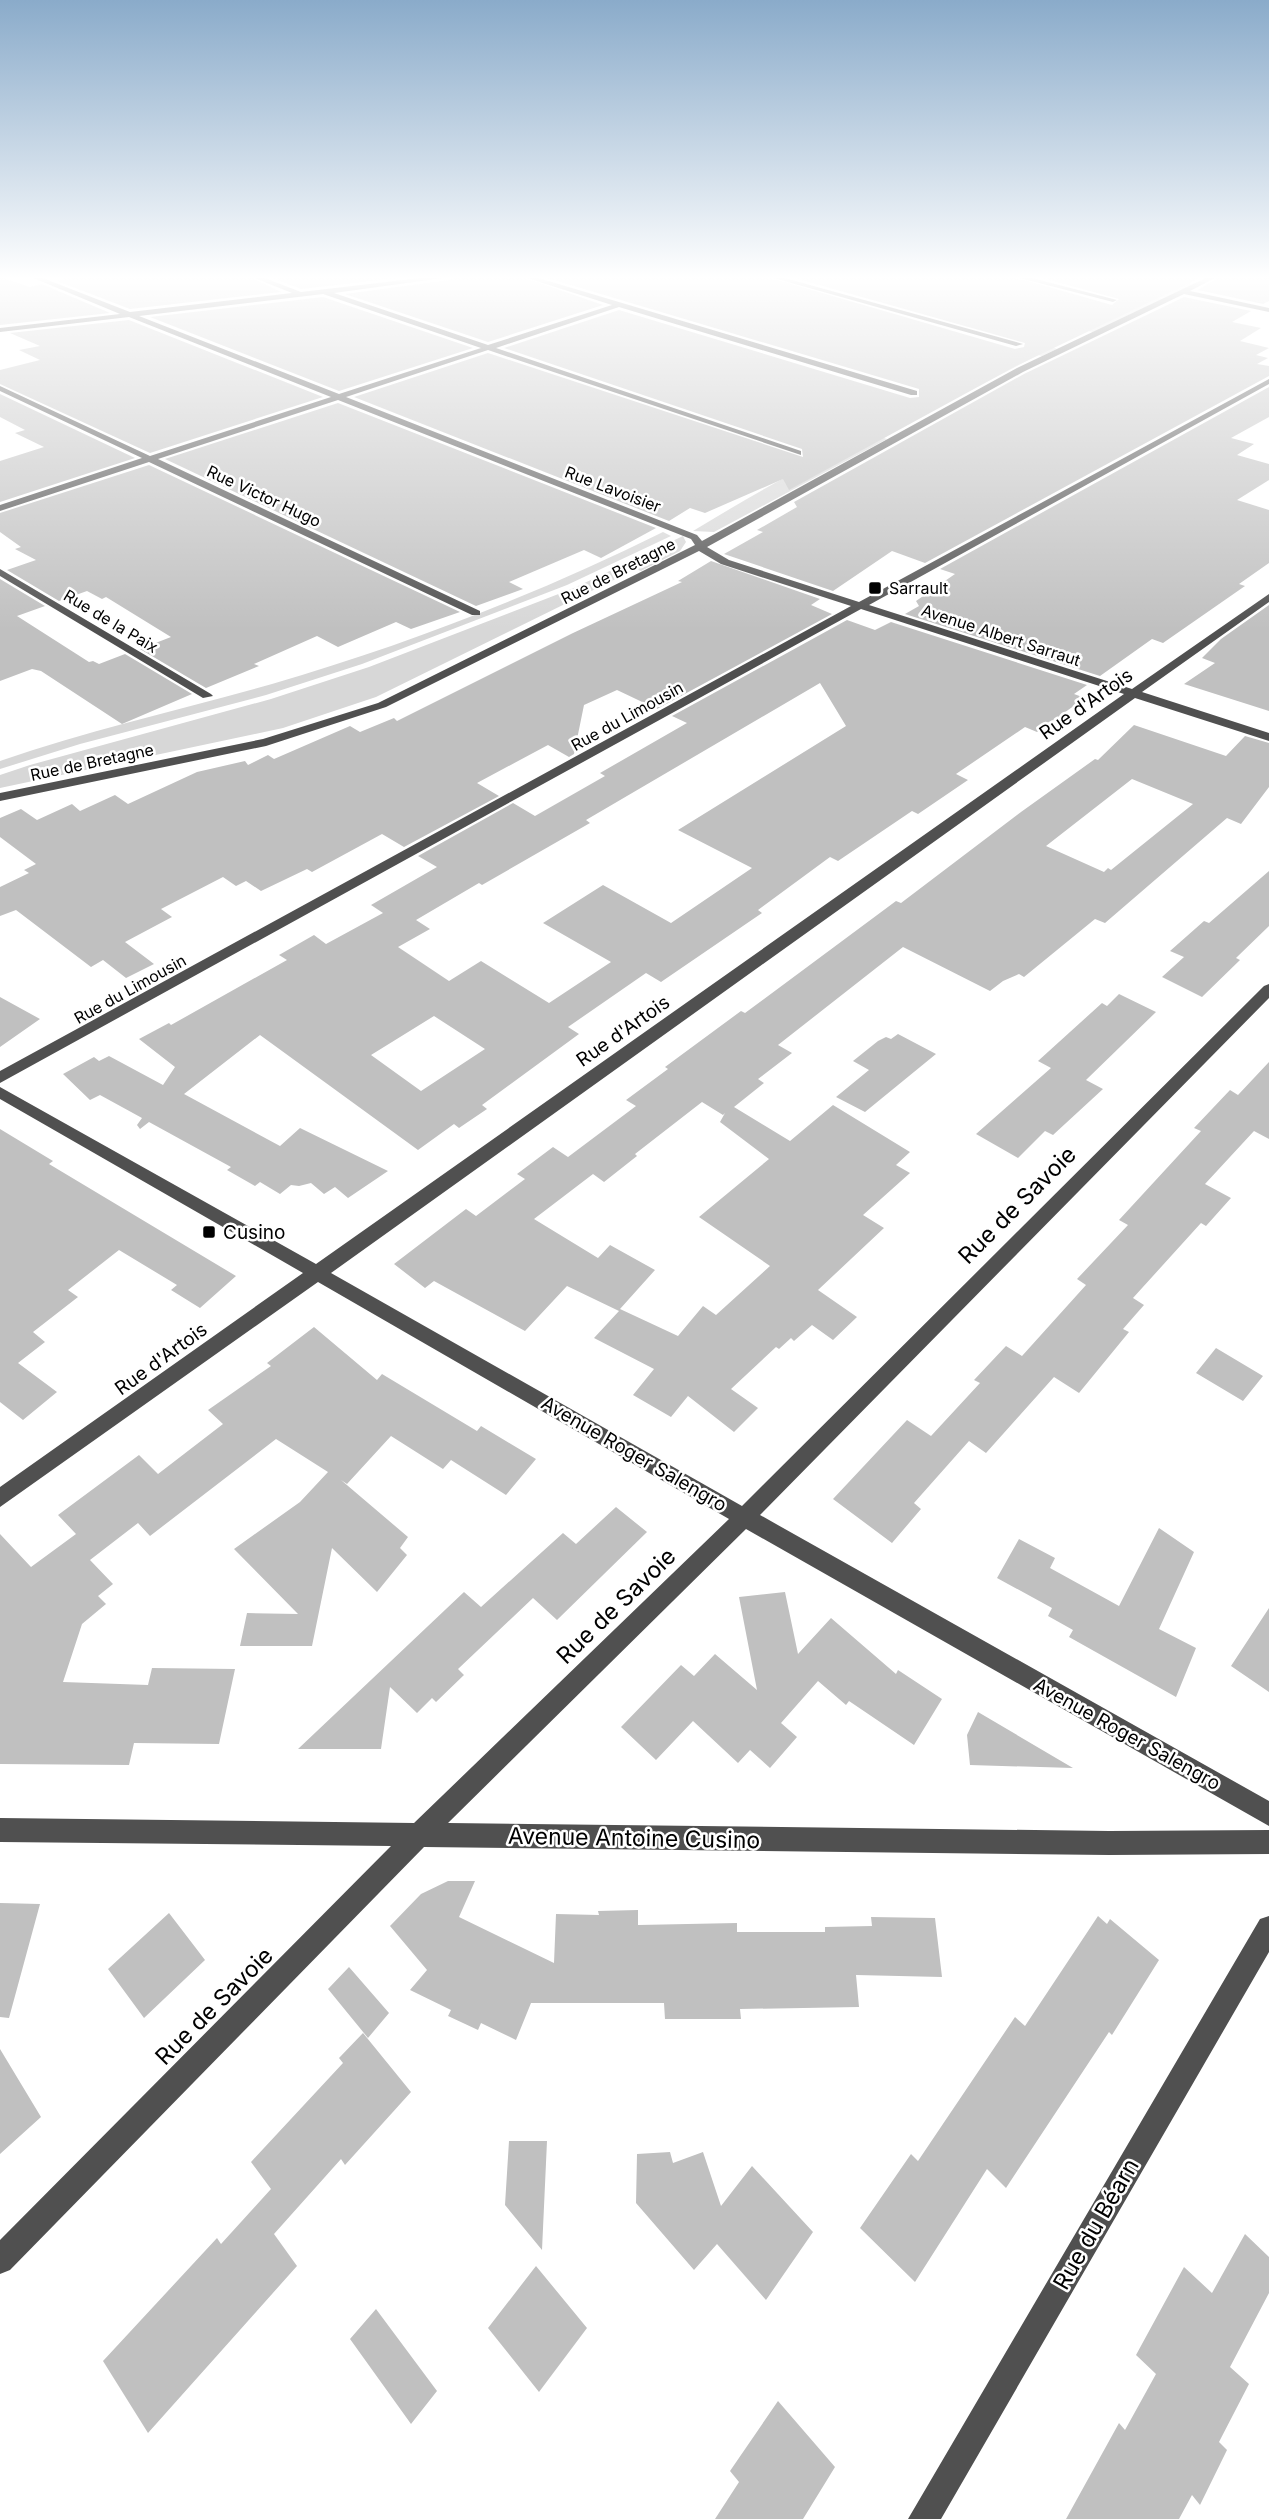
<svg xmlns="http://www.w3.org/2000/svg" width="1269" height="2519" font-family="Inter,sans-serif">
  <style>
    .green { fill: #d7d7d7 }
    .building { fill: #c0c0c0; fill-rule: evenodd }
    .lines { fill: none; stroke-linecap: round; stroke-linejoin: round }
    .minor { fill: #505050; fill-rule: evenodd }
    .poi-dot { fill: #000; stroke: #fff; stroke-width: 2.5 }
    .labels { text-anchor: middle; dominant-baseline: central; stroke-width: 5; stroke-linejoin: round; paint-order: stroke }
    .far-street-label { font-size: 16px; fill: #000; stroke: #fff }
    .far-poi-label { font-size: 16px; fill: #000; stroke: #fff; text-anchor: start }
    .street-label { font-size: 19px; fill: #000; stroke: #fff }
    .poi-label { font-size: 19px; fill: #000; stroke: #fff; text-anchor: start }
    .near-street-label { font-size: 23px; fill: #000; stroke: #fff }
  </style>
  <rect width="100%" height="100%" fill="#fff"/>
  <path class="green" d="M 1191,277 L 1198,277 L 1190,283 L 1192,285 L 1093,332 L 1088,331 L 1053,347 L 1057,349 L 1042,356 L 1038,355 L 881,437 L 887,439 L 714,532 L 693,531 C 852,434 1022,355 1191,277 Z
    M 663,532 L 671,536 L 567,585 L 362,664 L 266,695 L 80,744 L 0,769 L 0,761 C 89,730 181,710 272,684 C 406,645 538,594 663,532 Z
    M 683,536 L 686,542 L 680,551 L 641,571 L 636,569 L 376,697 L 283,728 L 0,788 L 0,775 L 30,765 L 271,699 L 369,667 L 574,588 Z"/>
  <path class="building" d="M 0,277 L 30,287 L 42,284 L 110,313 L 0,325 Z
    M 71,277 L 250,277 L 281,292 L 130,309 L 57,281 Z
    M 270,277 L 406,277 L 301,289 Z
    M 453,277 L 522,277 L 603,305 L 488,342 L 345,294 L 450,280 Z
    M 544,277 L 767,277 L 1015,349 L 1024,347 L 1025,343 L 791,277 L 1013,277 L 1112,305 L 1119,299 L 1039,277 L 1202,277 L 1016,366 L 789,490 L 783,479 L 705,513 L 690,508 L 669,521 L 354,397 L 488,353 L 803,457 L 802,449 L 504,348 L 619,310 L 910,398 L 919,397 L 919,389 Z
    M 1219,277 L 1269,277 L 1269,301 L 1263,304 L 1198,290 Z
    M 323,297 L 473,348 L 339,391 L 150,317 Z
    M 1184,297 L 1251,311 L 1232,322 L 1261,328 L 1240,341 L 1269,348 L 1256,355 L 1268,358 L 1257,364 L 1269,366 L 1269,376 L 925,563 L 892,551 L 833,591 L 724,554 L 763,532 L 757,530 L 797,507 L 794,502 L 1024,374 Z
    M 129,320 L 323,397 L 150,453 L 0,384 L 0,370 L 40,360 L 19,350 L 40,346 L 10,333 Z
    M 1269,387 L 1269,417 L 1231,438 L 1254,444 L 1237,455 L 1269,464 L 1269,480 L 1237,500 L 1269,510 L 1269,563 L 1239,584 L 1245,586 L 1163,643 L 1152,639 L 1100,676 L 905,614 L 919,606 L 916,601 L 955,574 L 940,569 Z
    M 0,394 L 135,458 L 0,502 L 0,461 L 44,447 L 15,433 L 25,430 L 0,417 Z
    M 338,403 L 656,528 L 601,558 L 584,550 L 509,582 L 523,589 L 476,606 L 165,459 Z
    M 149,465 L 460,612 L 411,629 L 396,622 L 338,647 L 317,636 L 254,664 L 259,666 L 206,688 L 140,649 L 171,637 L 106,597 L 102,599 L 87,591 L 59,601 L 7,570 L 36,560 L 15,549 L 21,547 L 0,532 L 0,513 Z
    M 711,561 L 820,599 L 811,605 L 832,614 L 657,709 L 617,690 L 584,705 L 574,754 L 569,757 L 548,745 L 477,783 L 499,796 L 404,847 L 382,834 L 312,872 L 307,869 L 261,891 L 246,881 L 236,886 L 223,877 L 161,909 L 172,917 L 125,942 L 154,964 L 126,978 L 103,960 L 91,967 L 16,910 L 0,916 L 0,887 L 29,873 L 24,870 L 36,864 L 0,837 L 0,818 L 21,809 L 37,820 L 72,804 L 80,811 L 115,795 L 128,804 L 197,772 L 245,761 L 248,765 L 268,755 L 274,759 L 350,726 L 360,732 L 394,718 L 397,721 L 573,633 L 682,582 L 678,581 Z
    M 0,579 L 45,606 L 17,616 L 89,662 L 93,661 L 99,664 L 125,654 L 192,694 L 122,724 L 41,671 L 32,669 L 0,681 Z
    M 1269,605 L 1269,711 L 1184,684 L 1215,663 L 1202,658 L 1221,639 Z
    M 847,620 L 875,630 L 891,622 L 1087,685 L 1074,694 L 1085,698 L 1037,732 L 1025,727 L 956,774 L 968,780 L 918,814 L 912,811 L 838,861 L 830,857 L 758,910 L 762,913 L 661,982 L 646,973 L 568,1027 L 579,1034 L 482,1105 L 487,1109 L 459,1128 L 454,1124 L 418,1150 L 260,1035 L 184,1094 L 280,1146 L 300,1128 L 388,1171 L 348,1198 L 335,1187 L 324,1194 L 311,1183 L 299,1186 L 291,1185 L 280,1194 L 260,1182 L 255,1186 L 227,1170 L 231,1167 L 149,1122 L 140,1129 L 137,1125 L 142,1118 L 100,1095 L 90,1100 L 63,1074 L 94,1057 L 99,1061 L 109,1056 L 163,1085 L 175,1067 L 139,1039 L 169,1023 L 171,1025 L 287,960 L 279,955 L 314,935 L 326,944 L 383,913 L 371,905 L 437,867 L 418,856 L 513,803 L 535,816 L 605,776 L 600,773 L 687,723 L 672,716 ZM 820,683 L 846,726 L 678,830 L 752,868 L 671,923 L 603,885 L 543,923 L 611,962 L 549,1003 L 481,961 L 449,981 L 398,947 L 430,929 L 416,920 L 479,883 L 482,885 L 590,823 L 586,820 ZM 434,1016 L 485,1049 L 421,1091 L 371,1055 Z
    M 1134,725 L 1226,756 L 1245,736 L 1269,743 L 1269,787 L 1241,824 L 1227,818 L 1105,923 L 1095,919 L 1024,977 L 1019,974 L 1003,981 L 990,991 L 903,947 L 778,1045 L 792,1053 L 758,1079 L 764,1083 L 734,1107 L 790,1141 L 833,1105 L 910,1152 L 896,1165 L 910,1173 L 863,1215 L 884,1228 L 818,1290 L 857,1317 L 833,1340 L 812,1325 L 794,1341 L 791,1338 L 779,1349 L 776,1347 L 731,1389 L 758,1408 L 734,1432 L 688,1396 L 671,1417 L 633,1395 L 654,1369 L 594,1338 L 619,1311 L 567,1286 L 525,1331 L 434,1281 L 425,1288 L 394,1264 L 466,1209 L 476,1216 L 525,1179 L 517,1174 L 553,1147 L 568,1157 L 636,1106 L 626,1100 L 668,1069 L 665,1067 L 741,1011 L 745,1013 L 896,901 L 901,903 L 1021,812 L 1095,759 L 1098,760 ZM 1132,779 L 1193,804 L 1111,870 L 1108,868 L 1104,872 L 1046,846 ZM 702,1102 L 723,1115 L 725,1113 L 720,1122 L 769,1159 L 699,1217 L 770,1266 L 716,1315 L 703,1306 L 678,1336 L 620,1309 L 655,1270 L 610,1245 L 598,1258 L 534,1219 L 593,1174 L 604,1182 L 637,1156 L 635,1154 Z
    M 1269,871 L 1269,926 L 1236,958 L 1240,960 L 1202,997 L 1162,977 L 1184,957 L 1170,951 L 1204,921 L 1209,923 Z
    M 1119,994 L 1156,1012 L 1086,1080 L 1103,1089 L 1053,1135 L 1045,1131 L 1018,1158 L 976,1134 L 1051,1068 L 1038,1061 L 1102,1003 L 1107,1006 Z
    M 0,997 L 40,1019 L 0,1047 Z
    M 898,1034 L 936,1054 L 865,1112 L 836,1097 L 869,1070 L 853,1061 L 878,1041 L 886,1037 L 891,1039 Z
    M 1269,1062 L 1269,1139 L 1254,1131 L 1205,1184 L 1231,1198 L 1206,1226 L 1201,1223 L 1133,1298 L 1144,1305 L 1123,1329 L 1129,1332 L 1079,1393 L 1054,1377 L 986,1453 L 969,1441 L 914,1503 L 921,1509 L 892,1543 L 833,1499 L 907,1420 L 931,1436 L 980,1383 L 974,1380 L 1006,1346 L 1022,1356 L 1086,1285 L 1077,1279 L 1128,1225 L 1119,1220 L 1201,1131 L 1194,1128 L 1230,1090 L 1238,1095 Z
    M 0,1129 L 53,1161 L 49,1164 L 236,1276 L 200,1308 L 171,1290 L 177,1285 L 119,1250 L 68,1290 L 78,1297 L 33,1332 L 45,1342 L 18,1363 L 57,1392 L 23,1420 L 0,1402 Z
    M 314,1327 L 377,1380 L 382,1374 L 477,1431 L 481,1426 L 536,1459 L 506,1495 L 451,1460 L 443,1469 L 391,1436 L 347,1484 L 341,1480 L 408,1537 L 400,1548 L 407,1555 L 377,1592 L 332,1548 L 312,1646 L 240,1646 L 247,1613 L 298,1614 L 234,1549 L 300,1502 L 328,1472 L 276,1439 L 150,1536 L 138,1523 L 90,1560 L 113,1584 L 98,1596 L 106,1604 L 82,1624 L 63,1682 L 148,1685 L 152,1668 L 235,1669 L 219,1744 L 134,1743 L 129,1765 L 0,1764 L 0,1534 L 31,1567 L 76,1534 L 58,1515 L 139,1455 L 158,1474 L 223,1424 L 208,1410 L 271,1366 L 267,1363 Z
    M 1216,1348 L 1263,1376 L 1243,1401 L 1196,1373 Z
    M 616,1507 L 647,1532 L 557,1620 L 533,1598 L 458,1669 L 464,1675 L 436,1702 L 432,1698 L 417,1713 L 390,1687 L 381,1749 L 298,1749 L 464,1592 L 481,1607 L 563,1533 L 576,1544 Z
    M 1159,1528 L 1194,1552 L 1159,1629 L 1196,1648 L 1176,1697 L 1069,1637 L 1073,1630 L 1048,1616 L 1052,1608 L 997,1578 L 1019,1539 L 1055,1558 L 1050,1568 L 1119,1606 Z
    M 785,1592 L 798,1654 L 831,1618 L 896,1674 L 898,1670 L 942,1699 L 914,1745 L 849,1701 L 846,1705 L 818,1681 L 781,1723 L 797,1737 L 770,1768 L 750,1750 L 738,1763 L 693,1721 L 656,1760 L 621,1727 L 681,1665 L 694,1676 L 715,1654 L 757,1690 L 739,1597 Z
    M 1269,1608 L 1269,1692 L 1231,1666 Z
    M 978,1712 L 1073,1768 L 970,1765 L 967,1735 Z
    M 448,1881 L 475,1881 L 459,1917 L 554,1963 L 556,1914 L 599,1915 L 598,1911 L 638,1910 L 638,1925 L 737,1923 L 737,1932 L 825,1932 L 825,1927 L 872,1926 L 871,1917 L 935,1918 L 942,1977 L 856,1975 L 859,2007 L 740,2009 L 741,2019 L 665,2019 L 664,2003 L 531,2003 L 516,2040 L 481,2023 L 478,2030 L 448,2016 L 451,2010 L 410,1990 L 427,1970 L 390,1926 L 421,1894 Z
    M 0,1903 L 40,1904 L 9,2018 L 0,2017 Z
    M 169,1913 L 205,1960 L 144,2018 L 108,1969 Z
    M 1098,1916 L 1107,1924 L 1110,1919 L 1159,1960 L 1112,2035 L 1109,2032 L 1006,2188 L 987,2169 L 915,2282 L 860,2228 L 911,2154 L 918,2161 L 1015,2017 L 1025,2026 Z
    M 349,1967 L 389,2013 L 368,2038 L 328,1989 Z
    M 363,2033 L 411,2092 L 345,2165 L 341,2159 L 274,2234 L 297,2266 L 148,2433 L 103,2361 L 217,2238 L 221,2244 L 271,2189 L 251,2162 L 343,2063 L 339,2058 Z
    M 0,2049 L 41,2117 L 0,2154 Z
    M 509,2141 L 547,2141 L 542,2250 L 505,2205 Z
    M 670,2152 L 673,2163 L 703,2152 L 721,2206 L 752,2166 L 813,2232 L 766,2300 L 717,2244 L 694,2270 L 636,2203 L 637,2154 Z
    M 1245,2234 L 1269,2257 L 1269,2293 L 1230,2367 L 1249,2384 L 1219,2442 L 1227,2450 L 1200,2505 L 1192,2495 L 1179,2519 L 1066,2519 L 1119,2423 L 1125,2430 L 1156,2374 L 1136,2355 L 1184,2267 L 1212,2293 Z
    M 536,2266 L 587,2328 L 539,2392 L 488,2328 Z
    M 376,2309 L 437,2391 L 411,2424 L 350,2339 Z
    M 778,2401 L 835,2467 L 803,2519 L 715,2519 L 739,2482 L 730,2471 Z"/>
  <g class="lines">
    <path class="minor" d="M 31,277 L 40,277 L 130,312 L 292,293 L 252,277 L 262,277 L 301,292 L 429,277 L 450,277 L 334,293 L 488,345 L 612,305 L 524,277 L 535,277 L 917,391 L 917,395 L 911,395 L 619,307 L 496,348 L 801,451 L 801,455 L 488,350 L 346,397 L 697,535 L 702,541 L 1017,368 L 1208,277 L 1217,277 L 1190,291 L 1269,308 L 1269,312 L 1184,294 L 1023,372 L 707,547 L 729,560 L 859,602 L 1269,379 L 1269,384 L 869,605 L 1132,689 L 1269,594 L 1269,602 L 1142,692 L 1269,733 L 1269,741 L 1135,698 L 331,1273 L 742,1506 L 1264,986 L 1269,984 L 1269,998 L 760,1515 L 1269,1801 L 1269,1826 L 746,1529 L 448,1823 L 1109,1831 L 1269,1830 L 1269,1854 L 1109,1855 L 424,1847 L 10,2270 L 0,2274 L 0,2240 L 391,1846 L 0,1842 L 0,1818 L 414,1823 L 729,1519 L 318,1282 L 0,1507 L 0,1487 L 303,1273 L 0,1099 L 0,1087 L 316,1264 L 1124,694 L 861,609 L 0,1083 L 0,1071 L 851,606 L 721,564 L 699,551 L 386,707 L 266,746 L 0,801 L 0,793 L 263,739 L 378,703 L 695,545 L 691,539 L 338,400 L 158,459 L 480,611 L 480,615 L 472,615 L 149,462 L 0,511 L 0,505 L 142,458 L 0,391 L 0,386 L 150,456 L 331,397 L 129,317 L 0,332 L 0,328 L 120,314 ZM 323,294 L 481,348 L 339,394 L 139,316 Z
      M 770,277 L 781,277 L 1023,344 L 1016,346 Z
      M 1016,277 L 1028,277 L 1117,300 L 1113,302 Z
      M 0,569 L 211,694 L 213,696 L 203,698 L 0,576 Z
      M 1269,1916 L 1269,1952 L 941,2519 L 908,2519 L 1260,1919 Z"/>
  </g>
  <linearGradient id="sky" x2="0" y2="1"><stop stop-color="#8aabca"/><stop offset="0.44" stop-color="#fff"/><stop offset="1" stop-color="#fff" stop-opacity="0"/></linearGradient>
  <rect width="1269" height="630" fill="url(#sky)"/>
  <g class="poi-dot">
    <rect x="868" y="581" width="14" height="14" rx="3.5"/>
    <rect x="202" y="1225" width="14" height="14" rx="3.5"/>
  </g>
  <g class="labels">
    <g class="far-street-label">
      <text transform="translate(613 489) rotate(21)">Rue Lavoisier</text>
      <text transform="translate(264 496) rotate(25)">Rue Victor Hugo</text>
      <text transform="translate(618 571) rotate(-27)">Rue de Bretagne</text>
      <text transform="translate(111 621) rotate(31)">Rue de la Paix</text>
      <text transform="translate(1001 635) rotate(18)">Avenue Albert Sarraut</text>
      <text transform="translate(627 716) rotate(-29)">Rue du Limousin</text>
      <text transform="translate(92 762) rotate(-12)">Rue de Bretagne</text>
      <text transform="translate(130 989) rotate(-29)">Rue du Limousin</text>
    </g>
    <g class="far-poi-label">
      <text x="889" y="588">Sarrault</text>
    </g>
    <g class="street-label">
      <text transform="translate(1086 704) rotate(-35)">Rue d'Artois</text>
      <text transform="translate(623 1031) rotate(-35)">Rue d'Artois</text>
      <text transform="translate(161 1359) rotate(-36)">Rue d'Artois</text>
      <text transform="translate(634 1454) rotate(30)">Avenue Roger Salengro</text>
      <text transform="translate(1127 1734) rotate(29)">Avenue Roger Salengro</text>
    </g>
    <g class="poi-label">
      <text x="223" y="1232">Cusino</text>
    </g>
    <g class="near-street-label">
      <text transform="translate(1017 1205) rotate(-45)">Rue de Savoie</text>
      <text transform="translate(616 1606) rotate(-44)">Rue de Savoie</text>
      <text transform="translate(634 1838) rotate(1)">Avenue Antoine Cusino</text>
      <text transform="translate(214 2006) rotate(-45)">Rue de Savoie</text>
      <text transform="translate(1096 2224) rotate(-60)">Rue du Béarn</text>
    </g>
  </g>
</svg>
